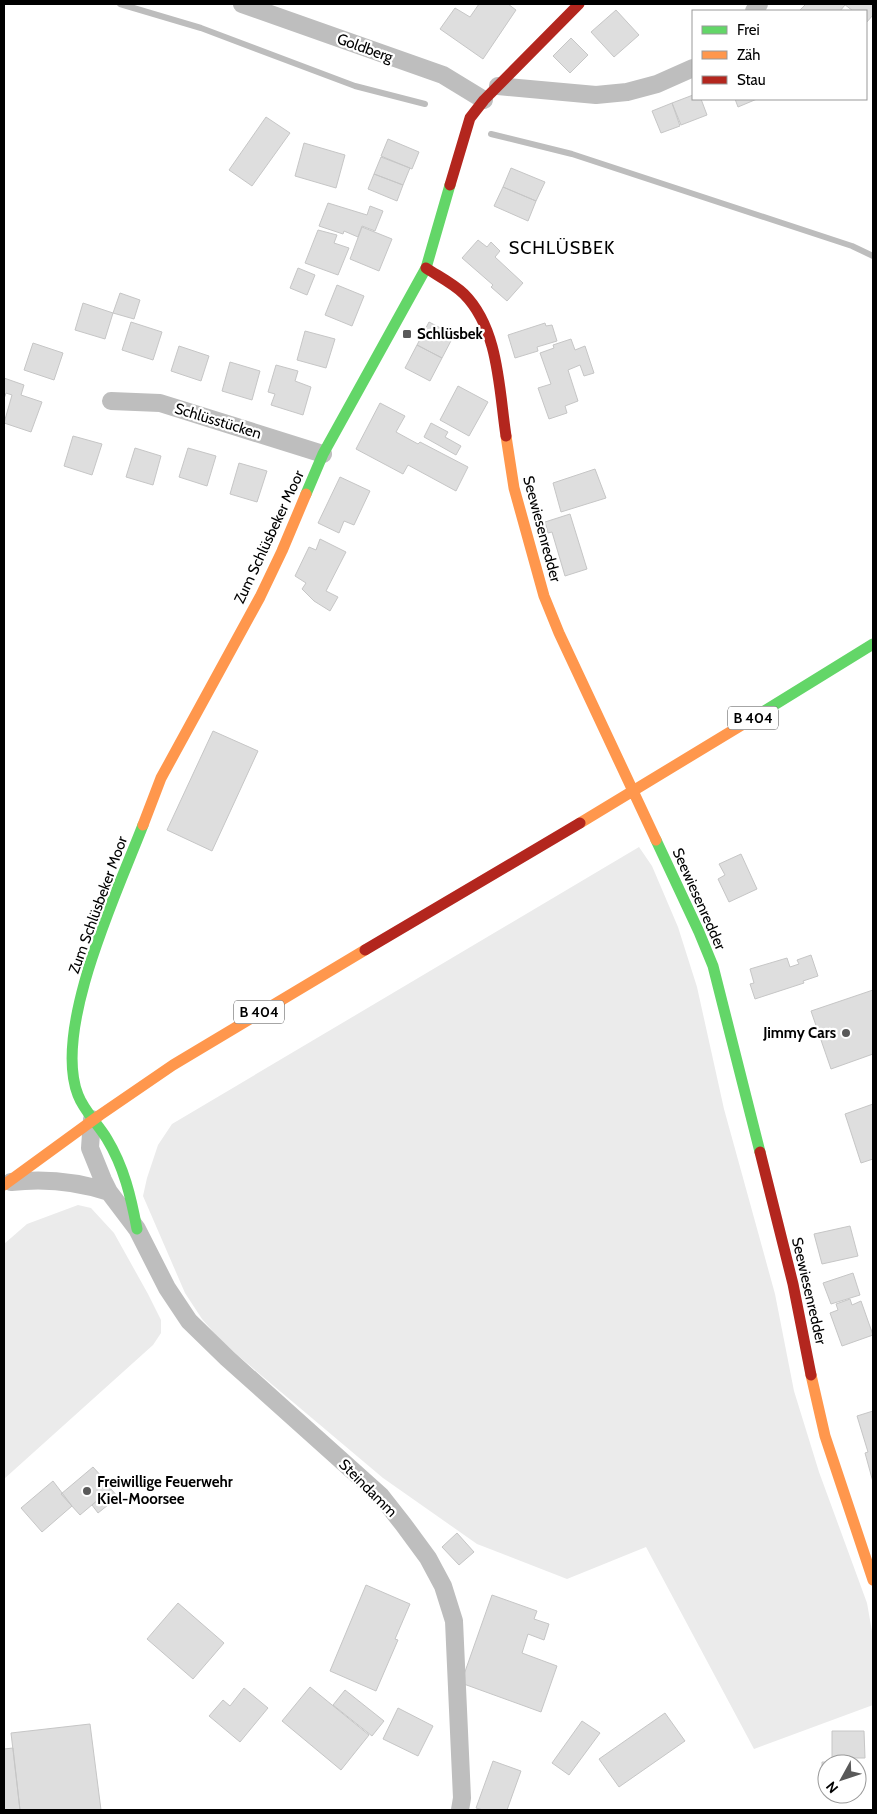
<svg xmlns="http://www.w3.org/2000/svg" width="877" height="1814" font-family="Cabin,sans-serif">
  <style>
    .green { fill: #ebebeb }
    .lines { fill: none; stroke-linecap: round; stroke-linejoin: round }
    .stream { stroke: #bdbdbd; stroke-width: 6 }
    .building { fill: #dedede; stroke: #c6c6c6 }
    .street { stroke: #bebebe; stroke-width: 18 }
    .fast { stroke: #63d668; stroke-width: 11 }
    .slow { stroke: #ff974d; stroke-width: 11 }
    .jam { stroke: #b3261e; stroke-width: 11 }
    .poi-dot { fill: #595959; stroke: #fff; stroke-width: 2 }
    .labels { text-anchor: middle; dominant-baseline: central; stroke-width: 4.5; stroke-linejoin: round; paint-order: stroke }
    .shield { fill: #fff; stroke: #4c4c4c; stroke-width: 1 }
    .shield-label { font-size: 14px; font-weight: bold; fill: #000 }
    .street-label { font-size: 15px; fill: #000; stroke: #fff }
    .poi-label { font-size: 15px; font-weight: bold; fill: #000; stroke: #fff; text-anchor: start }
    .quarter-label { font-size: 18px; letter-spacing: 1px; fill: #000; stroke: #fff }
  </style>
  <rect width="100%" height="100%" fill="#fff"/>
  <path class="green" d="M 639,847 L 652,866 L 678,927 L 697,987 L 724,1109 L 775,1294 L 794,1391 L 819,1472 L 867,1603 L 873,1637 L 873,1705 L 754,1749 L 646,1547 L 567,1579 L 477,1544 L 383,1478 L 223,1343 L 202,1319 L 185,1293 L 143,1196 L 147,1178 L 158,1145 L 172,1124 Z
    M 78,1205 L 91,1208 L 114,1233 L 148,1294 L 161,1320 L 161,1333 L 153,1345 L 4,1479 L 4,1244 L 27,1224 Z"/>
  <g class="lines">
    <path class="stream" d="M 120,4 L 201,28 L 355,86 L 425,104
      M 491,134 L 572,154 L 852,246 L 873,256"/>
  </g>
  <path class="building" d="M 479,4 L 508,4 L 516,10 L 483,59 L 440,29 L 455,8 L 470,17 Z
    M 806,4 L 844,4 L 845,5 L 840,11 L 802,11 L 800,10 Z
    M 844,4 L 871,4 L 873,6 L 873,15 L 866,23 L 866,11 L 853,11 Z
    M 616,10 L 639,35 L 614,57 L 591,32 Z
    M 571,38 L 588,55 L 570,73 L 553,56 Z
    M 693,95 L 693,99 L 701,99 L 707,115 L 681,125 L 672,103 Z
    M 735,99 L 757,99 L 738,107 Z
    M 672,103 L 680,126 L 661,133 L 652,111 Z
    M 266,117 L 290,133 L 252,186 L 229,170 Z
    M 388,139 L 419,152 L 412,169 L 381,156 Z
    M 304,143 L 345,155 L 336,188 L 295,176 Z
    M 381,157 L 410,168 L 403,185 L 374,174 Z
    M 511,168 L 545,182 L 536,201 L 503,187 Z
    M 374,174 L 403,185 L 397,201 L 368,189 Z
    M 503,187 L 536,201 L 528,221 L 494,206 Z
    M 328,203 L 367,215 L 370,206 L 383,211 L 375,231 L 362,226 L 358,237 L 344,231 L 343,234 L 319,226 Z
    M 362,227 L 392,239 L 379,271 L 350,259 Z
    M 318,230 L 337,235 L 334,243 L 349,248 L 338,275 L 305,263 Z
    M 478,240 L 487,247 L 491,242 L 500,251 L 495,257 L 523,283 L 507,301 L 491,287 L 493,285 L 462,258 Z
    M 298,268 L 315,275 L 307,295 L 290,288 Z
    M 337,285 L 364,296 L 352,326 L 325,315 Z
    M 120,293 L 140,300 L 134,319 L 113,313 Z
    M 83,303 L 113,313 L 105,339 L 75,330 Z
    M 131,322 L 162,332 L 153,360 L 122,350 Z
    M 429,322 L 454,335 L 442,358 L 417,345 Z
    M 545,323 L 546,326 L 552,325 L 557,341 L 537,347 L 538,351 L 515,358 L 508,335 Z
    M 305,331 L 335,339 L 326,368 L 297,360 Z
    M 571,339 L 575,350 L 585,346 L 594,373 L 584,376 L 580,365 L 568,370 L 578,401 L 565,406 L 567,413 L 549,419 L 538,388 L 551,384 L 540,353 L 554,348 L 553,345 Z
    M 33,343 L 63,353 L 54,380 L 24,370 Z
    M 417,345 L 442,358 L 430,381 L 405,368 Z
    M 179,346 L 209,356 L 201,381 L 171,371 Z
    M 230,362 L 260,371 L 252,400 L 222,391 Z
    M 276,365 L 298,371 L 295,381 L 311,387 L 303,415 L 271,405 L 275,394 L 268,392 Z
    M 4,378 L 24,385 L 21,395 L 42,402 L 31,432 L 4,423 L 12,395 L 6,393 L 4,399 Z
    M 458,386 L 488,402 L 469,436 L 440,420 Z
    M 380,403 L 405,416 L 396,432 L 418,444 L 420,442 L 468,467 L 456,491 L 408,465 L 403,474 L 356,449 Z
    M 431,423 L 448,432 L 445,437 L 461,446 L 456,455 L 424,437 Z
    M 73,436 L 102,444 L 92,475 L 64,466 Z
    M 135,448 L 161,456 L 153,485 L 126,477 Z
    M 188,448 L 216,456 L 207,486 L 179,477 Z
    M 239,463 L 267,471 L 257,502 L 230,494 Z
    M 595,469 L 606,498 L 561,512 L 553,483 Z
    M 340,477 L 370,491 L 354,525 L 344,521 L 339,533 L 318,523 Z
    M 570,514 L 587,569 L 565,576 L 552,532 L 548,533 L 545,522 Z
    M 320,539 L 346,552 L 326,591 L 338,597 L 330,611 L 314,601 L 302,589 L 306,583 L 295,576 L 309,547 L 316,550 Z
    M 213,731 L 258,751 L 212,851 L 167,830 Z
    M 741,854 L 757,889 L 729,902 L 718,879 L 725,875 L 719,864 Z
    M 811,955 L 818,976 L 803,981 L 804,983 L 755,999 L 750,984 L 754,983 L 750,969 L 787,958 L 790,967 L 799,964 L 797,960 Z
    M 873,990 L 873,1054 L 831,1069 L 811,1011 Z
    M 873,1104 L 873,1159 L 861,1163 L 845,1114 Z
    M 850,1226 L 858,1256 L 822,1264 L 814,1234 Z
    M 853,1273 L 860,1295 L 831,1304 L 823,1283 Z
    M 850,1299 L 852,1305 L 861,1301 L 873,1335 L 842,1346 L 830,1313 L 838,1310 L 836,1304 Z
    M 873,1411 L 873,1482 L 865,1453 L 868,1452 L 857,1416 Z
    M 93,1467 L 112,1488 L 80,1515 L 61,1494 Z
    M 53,1481 L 72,1506 L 42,1532 L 21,1508 Z
    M 111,1489 L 118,1497 L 98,1513 L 92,1505 Z
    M 457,1533 L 474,1552 L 459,1565 L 442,1547 Z
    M 366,1585 L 410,1604 L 395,1639 L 398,1640 L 376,1691 L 330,1671 Z
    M 492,1595 L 537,1611 L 534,1619 L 549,1624 L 544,1640 L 528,1634 L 522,1653 L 557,1666 L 541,1712 L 461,1683 Z
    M 178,1603 L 224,1643 L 193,1679 L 147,1639 Z
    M 310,1687 L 369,1735 L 341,1770 L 282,1721 Z
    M 244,1688 L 268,1708 L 240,1742 L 209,1716 L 223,1700 L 230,1706 Z
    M 345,1690 L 384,1721 L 372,1736 L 333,1705 Z
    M 398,1708 L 433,1726 L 418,1756 L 383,1739 Z
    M 665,1713 L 685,1741 L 619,1787 L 599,1759 Z
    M 582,1721 L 600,1733 L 569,1775 L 552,1763 Z
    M 90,1724 L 101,1810 L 20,1810 L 11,1733 Z
    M 832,1731 L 864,1731 L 865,1758 L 832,1758 Z
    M 13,1748 L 20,1810 L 4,1810 L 4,1749 Z
    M 493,1761 L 521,1771 L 507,1810 L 483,1810 L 476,1808 Z
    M 822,1762 L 844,1762 L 844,1764 L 827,1764 L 827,1776 L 822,1776 Z"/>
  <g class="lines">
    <path class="street" d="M 242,4 L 443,75 L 484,100
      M 754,11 L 759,4
      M 498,86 L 596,95 L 627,92 L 657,84 L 693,68
      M 111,401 L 160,403 L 323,454
      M 92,1119 L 90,1148 L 103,1180 L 109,1192 L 137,1229 L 167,1288 L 189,1321 L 227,1358 L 381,1496 L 403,1524 L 428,1558 L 443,1586 L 454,1621 L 462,1798 L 460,1810
      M 11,1182 C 45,1178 76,1181 109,1192"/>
    <path class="fast" d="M 306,494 L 323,454 L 426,268 L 450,185
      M 745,723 L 873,644
      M 656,840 L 699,932 L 713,966 L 760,1152
      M 137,1229 C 131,1197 124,1167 107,1139 C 98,1124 84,1111 78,1095 C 52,1029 118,890 143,825"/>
    <path class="slow" d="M 506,436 L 514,488 L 544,596 L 559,633 L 656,840
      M 580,823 L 745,723
      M 143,825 L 161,778 L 260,597 L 282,551 L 306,494
      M 4,1185 L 100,1115 L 173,1065 L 365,950
      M 811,1375 L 825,1436 L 873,1580"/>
    <path class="jam" d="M 450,185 L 470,118 L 484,100 L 579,4
      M 426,268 C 438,276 454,284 464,294 C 499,329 499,390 506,436
      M 365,950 L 580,823
      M 760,1152 L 793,1284 L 811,1375"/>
  </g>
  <g class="poi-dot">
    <rect x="402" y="329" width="10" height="10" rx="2.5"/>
    <circle cx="846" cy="1033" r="5"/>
    <circle cx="87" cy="1491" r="5"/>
  </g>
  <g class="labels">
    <g class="shield">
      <rect x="728" y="706.5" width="50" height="23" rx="4"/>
      <rect x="234" y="1000.5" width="50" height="23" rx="4"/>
    </g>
    <g class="shield-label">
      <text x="753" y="718">B 404</text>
      <text x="259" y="1012">B 404</text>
    </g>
    <g class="street-label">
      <text transform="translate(365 48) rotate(20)">Goldberg</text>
      <text transform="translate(218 421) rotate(17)">Schlüsstücken</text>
      <text transform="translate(542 529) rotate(75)">Seewiesenredder</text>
      <text transform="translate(269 537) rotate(-65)">Zum Schlüsbeker Moor</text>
      <text transform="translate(699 899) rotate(66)">Seewiesenredder</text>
      <text transform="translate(98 905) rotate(-70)">Zum Schlüsbeker Moor</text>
      <text transform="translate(809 1291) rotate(77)">Seewiesenredder</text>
      <text transform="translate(368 1488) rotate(45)">Steindamm</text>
    </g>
    <g class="poi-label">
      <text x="417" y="334">Schlüsbek</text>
      <text x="836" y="1033" text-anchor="end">Jimmy Cars</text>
      <text x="97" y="1482">Freiwillige Feuerwehr<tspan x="97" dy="17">Kiel-Moorsee</tspan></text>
    </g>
    <g class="quarter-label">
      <text x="562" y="248">SCHLÜSBEK</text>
    </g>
  </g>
  <rect width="877" height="1814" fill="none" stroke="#000000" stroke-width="10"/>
  <rect x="692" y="10" width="175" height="90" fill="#ffffff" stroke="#999999"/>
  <rect x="702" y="26" width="25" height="8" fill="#63d668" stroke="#999999"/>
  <text x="737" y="35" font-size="15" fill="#000000">Frei</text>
  <rect x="702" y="51" width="25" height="8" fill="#ff974d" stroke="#999999"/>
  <text x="737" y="60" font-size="15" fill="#000000">Zäh</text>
  <rect x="702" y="76" width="25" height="8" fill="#b3261e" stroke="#999999"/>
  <text x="737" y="85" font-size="15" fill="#000000">Stau</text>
  <g transform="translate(842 1779) rotate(230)"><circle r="24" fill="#ffffff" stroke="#999999"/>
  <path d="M0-4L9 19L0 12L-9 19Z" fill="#595959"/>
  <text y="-8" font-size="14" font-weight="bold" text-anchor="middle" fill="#000000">N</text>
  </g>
</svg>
